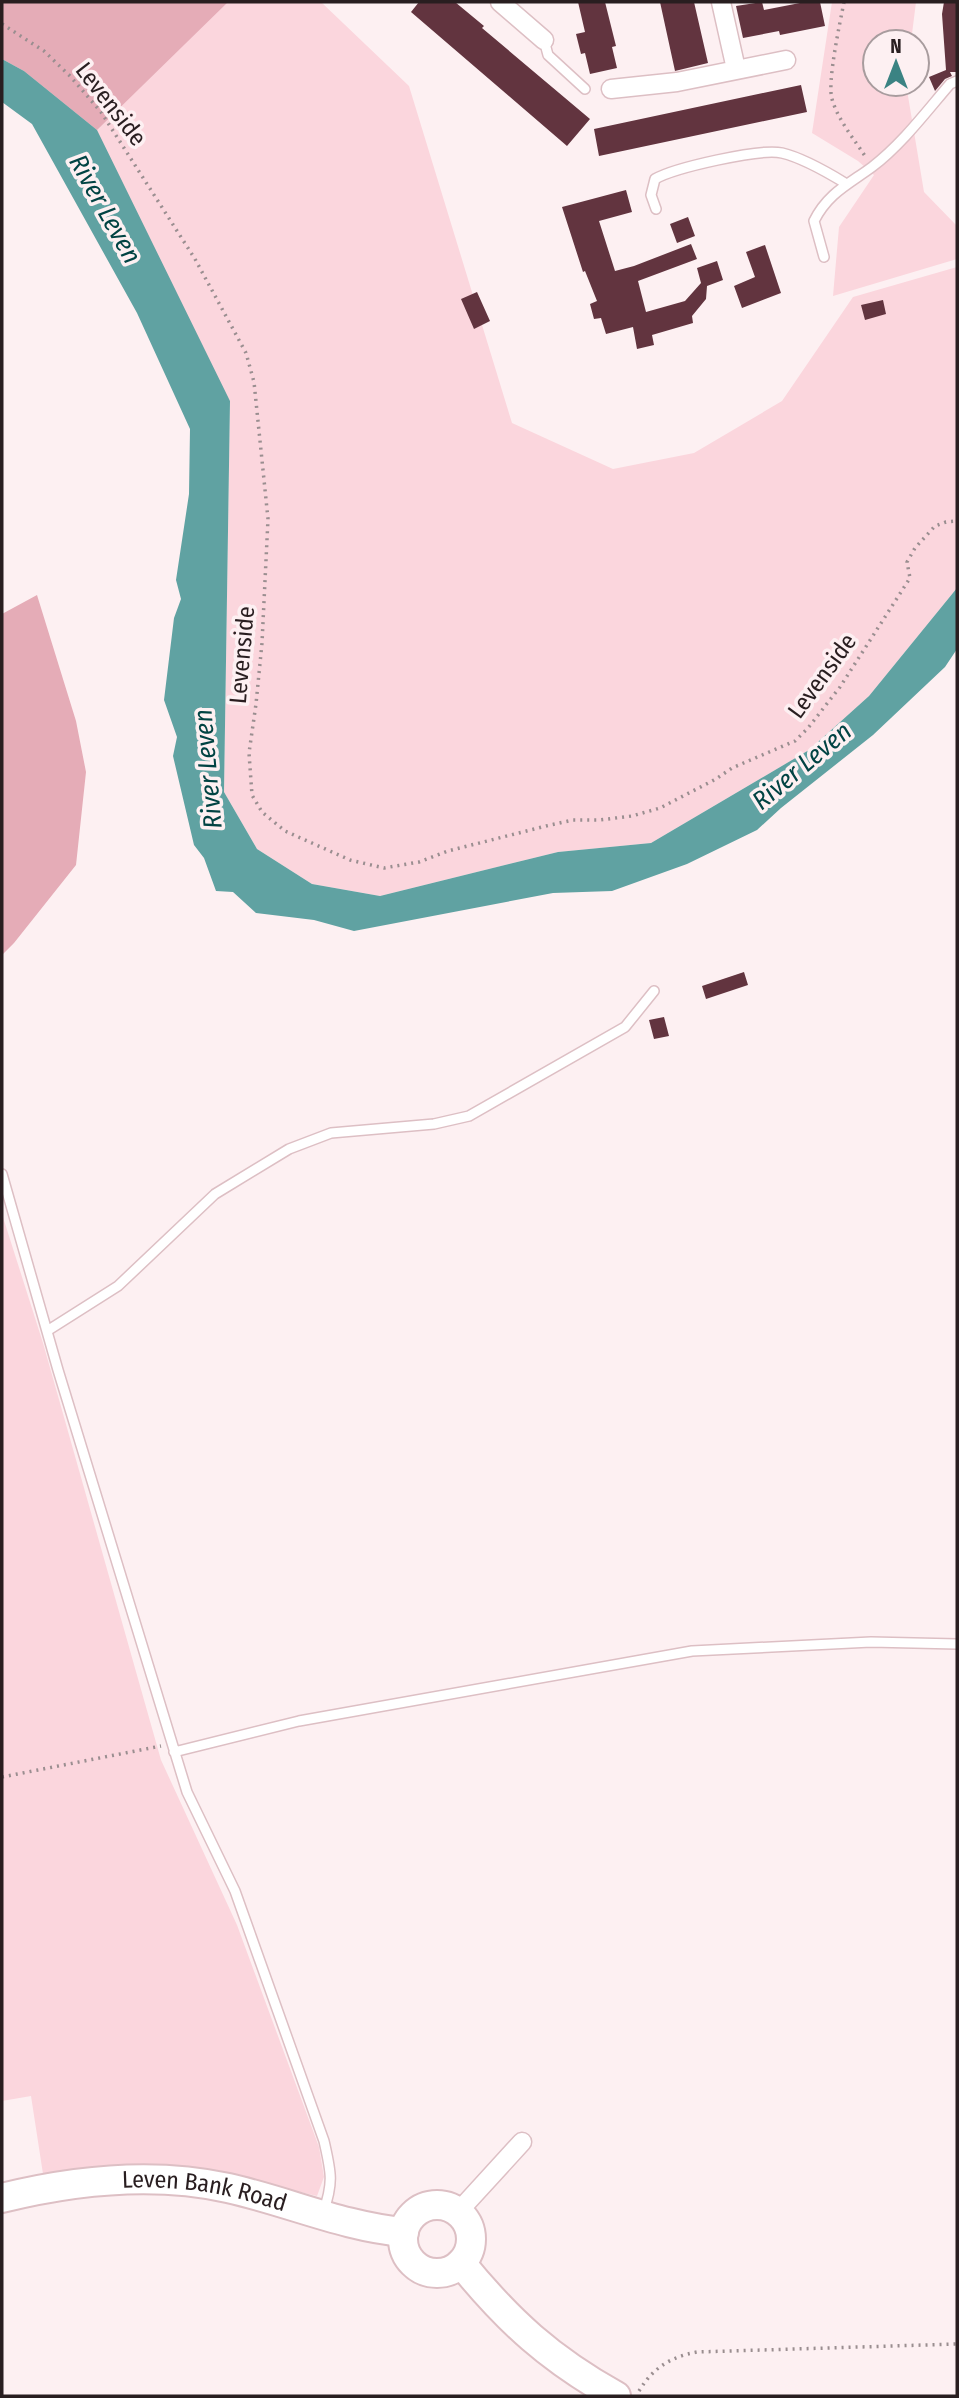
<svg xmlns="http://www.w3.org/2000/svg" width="959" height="2398" font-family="'Fira Sans Condensed',sans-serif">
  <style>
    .green { fill: #fbd6dd }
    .forest { fill: #e5acb7 }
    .water { fill: #60a2a2 }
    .building { fill: #62343f }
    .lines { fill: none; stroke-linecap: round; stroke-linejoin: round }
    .lane-casing { stroke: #ddbfc4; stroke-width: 12 }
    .street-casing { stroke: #ddbfc4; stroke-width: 21 }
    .primary-casing { stroke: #ddbfc4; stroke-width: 32 }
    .path { stroke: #9a8e90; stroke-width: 3.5; stroke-dasharray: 2 5; stroke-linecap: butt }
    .lane { stroke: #fff; stroke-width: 9 }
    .street { stroke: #fff; stroke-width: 18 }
    .primary { stroke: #fff; stroke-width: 28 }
    .labels { text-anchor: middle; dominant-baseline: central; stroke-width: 7; stroke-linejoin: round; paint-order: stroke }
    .street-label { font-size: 24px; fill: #291e20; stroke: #fdf0f2 }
    .water-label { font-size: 26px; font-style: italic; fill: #014343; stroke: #fdf0f2 }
  </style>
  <rect width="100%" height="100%" fill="#fdf0f2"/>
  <path class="green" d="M 2,2 L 321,2 L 409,86 L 512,423 L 613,469 L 694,453 L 782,401 L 853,297 L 957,267 L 957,588 L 869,696 L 809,750 L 651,843 L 558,852 L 380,896 L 312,884 L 257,849 L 224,792 L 230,401 L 24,71 L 2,59 Z
    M 832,2 L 916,2 L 911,42 L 875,42 L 875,84 L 906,84 L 924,192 L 957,226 L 957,259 L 833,296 L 839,227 L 874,175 L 858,161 L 812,133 Z
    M 2,1214 L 43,1343 L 161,1760 L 237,1925 L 319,2147 L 324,2177 L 317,2196 L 217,2172 L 130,2166 L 43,2174 L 31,2096 L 2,2101 Z"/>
  <path class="forest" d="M 2,2 L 228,2 L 97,130 L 24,71 L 2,59 Z
    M 37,595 L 76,721 L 86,772 L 76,865 L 14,943 L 2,955 L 2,614 Z"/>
  <path class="water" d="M 2,59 L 24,71 L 97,130 L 230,401 L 224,792 L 257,849 L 312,884 L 380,896 L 558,852 L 651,843 L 809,750 L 869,696 L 957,588 L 957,649 L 945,667 L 873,735 L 781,808 L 757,830 L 687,864 L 612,891 L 553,893 L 354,931 L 314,920 L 256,913 L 233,892 L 216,891 L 204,858 L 194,845 L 173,756 L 177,737 L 164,700 L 174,618 L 181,599 L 176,580 L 189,494 L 190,429 L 137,313 L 32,124 L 2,102 Z"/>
  <path class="building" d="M 419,2 L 455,2 L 484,26 L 482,28 L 590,119 L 567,146 L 411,12 Z
    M 578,2 L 605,2 L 616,46 L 612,47 L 617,68 L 590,74 L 585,53 L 581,54 L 576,34 L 585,32 Z
    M 660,2 L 694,2 L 708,63 L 675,71 Z
    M 762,2 L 764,10 L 805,2 L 820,2 L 825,26 L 780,35 L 779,31 L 743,38 L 736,6 Z
    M 944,2 L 957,2 L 957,72 L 950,72 L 952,76 L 945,79 L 935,91 L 929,77 L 946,70 L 942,14 Z
    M 801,85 L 807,112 L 599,156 L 594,129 Z
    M 626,190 L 632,212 L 599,221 L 615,271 L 634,266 L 691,244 L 697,259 L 638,281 L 646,312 L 685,301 L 701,283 L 697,268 L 717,261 L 723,280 L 707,286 L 706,299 L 692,316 L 693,323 L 652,335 L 654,345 L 637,349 L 633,327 L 606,334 L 601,318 L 594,319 L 590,304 L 597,301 L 585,271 L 583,272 L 562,207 Z
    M 688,217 L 695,236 L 677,243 L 670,224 Z
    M 765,245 L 781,293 L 742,308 L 734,286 L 755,277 L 746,252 Z
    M 477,292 L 490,321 L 474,329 L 461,299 Z
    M 883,300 L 886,314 L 865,320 L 861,305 Z
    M 744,972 L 748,985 L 706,999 L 702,986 Z
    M 664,1017 L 669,1036 L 654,1039 L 649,1020 Z"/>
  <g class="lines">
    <defs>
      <path id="lane" d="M 544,40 L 548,55 L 585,89
        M 656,209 L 651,195 L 655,179 C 674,168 760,148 782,153 C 803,158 827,172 845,183
        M 824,257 L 814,221 C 828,193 849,184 872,167 C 902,144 926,112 950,84 L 957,81
        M 2,1174 L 58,1370 L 187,1792 L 235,1891 L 324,2141 C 331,2172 334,2182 323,2213
        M 47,1331 L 118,1286 L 215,1194 L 289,1149 L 331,1133 L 434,1124 L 469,1116 L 625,1027 L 654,991
        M 174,1752 L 299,1721 L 692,1651 L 871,1642 L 957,1644"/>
      <path id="street" d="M 500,2 L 544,40
        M 721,2 L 736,69
        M 611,89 L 677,82 L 786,60
        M 458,2212 L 522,2142"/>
      <g id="primary">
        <path id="s1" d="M 2,2198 C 75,2180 155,2172 228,2188 C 287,2201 344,2227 404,2232"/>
        <circle cx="437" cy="2239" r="34"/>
        <path d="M 461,2263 C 509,2322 550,2359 616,2396"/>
      </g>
    </defs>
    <use href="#lane" class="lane-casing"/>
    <use href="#street" class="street-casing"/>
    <use href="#primary" class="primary-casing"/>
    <path class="path" d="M 844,2 C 840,23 827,82 832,99 C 838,120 854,139 865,156
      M 2,24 L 44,51 L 70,76 L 101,112 L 195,259 L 246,353 L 254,382 L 268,519 L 262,643 L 256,704 L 249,753 L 252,795 L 262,812 L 285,831 L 350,860 L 384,868 L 419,862 L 448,851 L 546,826 L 573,820 L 600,820 L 632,816 L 660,808 L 716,779 L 732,768 L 795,741 L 808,728 L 840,687 L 910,578 L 907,562 L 915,548 L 935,526 L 946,522 L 957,521
      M 2,1777 L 161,1746
      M 639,2391 C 653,2368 670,2357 697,2352 L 957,2344"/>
    <use href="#lane" class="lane"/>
    <use href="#street" class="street"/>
    <use href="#primary" class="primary"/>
  </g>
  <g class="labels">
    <g class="street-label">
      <text transform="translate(111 104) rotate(52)">Levenside</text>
      <text transform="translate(242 655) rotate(-85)">Levenside</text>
      <text transform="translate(822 676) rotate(-54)">Levenside</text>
      <text stroke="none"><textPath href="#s1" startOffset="205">Leven Bank Road</textPath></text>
    </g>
    <g class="water-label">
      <text transform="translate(105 209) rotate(61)">River Leven</text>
      <text transform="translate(802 766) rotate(-40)">River Leven</text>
      <text transform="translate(208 769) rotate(-95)">River Leven</text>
    </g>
  </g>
  <rect width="959" height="2398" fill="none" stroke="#291e20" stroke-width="7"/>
  <g transform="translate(896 63)"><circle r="33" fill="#fdf0f2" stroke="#a89c9e" stroke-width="2"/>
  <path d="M0-5L12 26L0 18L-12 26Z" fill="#3b8383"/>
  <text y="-10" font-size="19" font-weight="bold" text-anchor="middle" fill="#291e20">N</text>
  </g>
</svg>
